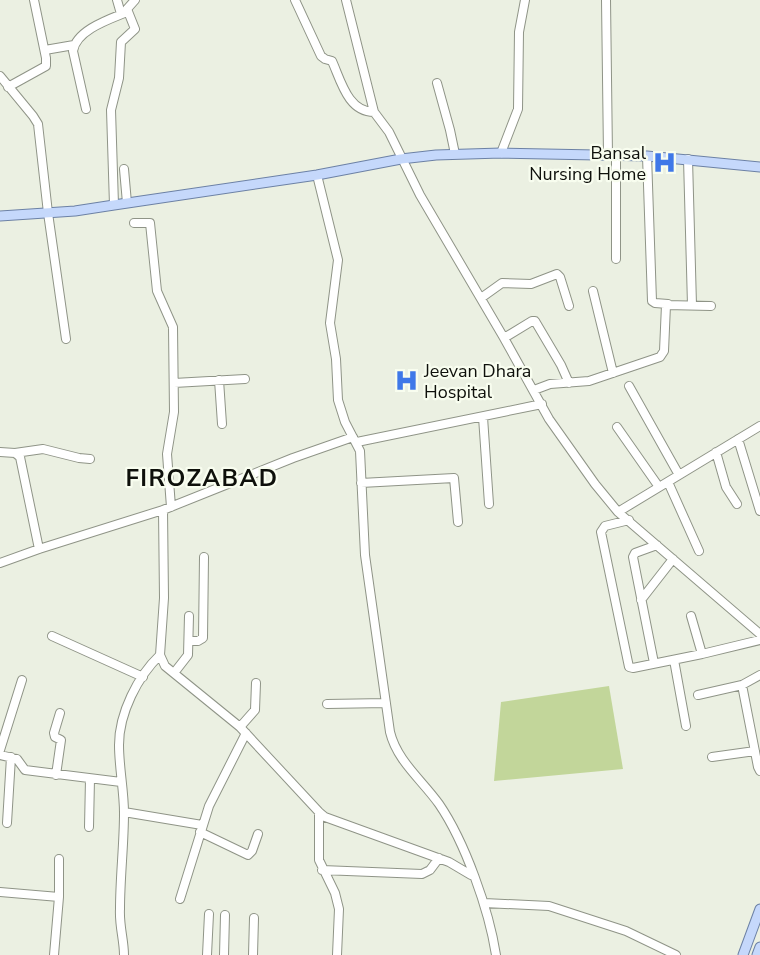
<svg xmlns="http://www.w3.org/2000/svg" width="760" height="955" font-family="'Nunito Sans',sans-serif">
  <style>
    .green { fill: #c2d69a }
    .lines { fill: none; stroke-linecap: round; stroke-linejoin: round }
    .minor-casing { stroke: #8f9487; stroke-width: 10 }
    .major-casing { stroke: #6c81a5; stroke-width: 11 }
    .minor { stroke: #fff; stroke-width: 8 }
    .major { stroke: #c5d8fb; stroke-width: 9 }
    .labels { text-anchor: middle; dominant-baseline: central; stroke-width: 4.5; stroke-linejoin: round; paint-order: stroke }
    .poi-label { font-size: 18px; fill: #0e100b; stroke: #f8fdef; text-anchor: end }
    .district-label { font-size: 24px; font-weight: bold; letter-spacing: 1.5px; fill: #0e100b; stroke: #f8fdef }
  </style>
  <rect width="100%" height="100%" fill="#ebf0e2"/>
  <path class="green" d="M 609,686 L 623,769 L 494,781 L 501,702 Z"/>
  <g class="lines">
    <defs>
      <path id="minor" d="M 117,0 L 121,14
        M 295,0 L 321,56 L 325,59 L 332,61 C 341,81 348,112 374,112
        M 346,0 L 374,112 L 389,132 L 420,195 L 504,338 L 549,419 L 595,484 L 618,512 L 760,634
        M 606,0 L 608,155
        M 45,50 L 74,45
        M 0,76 L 33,116 L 38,124 L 48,213 L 66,339
        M 437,83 L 450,130 L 455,154
        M 8,87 L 46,66 L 46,58 L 34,0
        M 86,109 L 73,51 C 76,30 110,19 127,12
        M 501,153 L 518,109 L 519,32 L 525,0
        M 616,155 L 616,259
        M 647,156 L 652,301 L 655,303 L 668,304
        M 688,159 L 692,305
        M 124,169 L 127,203
        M 317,175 L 338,260 L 330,323 L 336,359 L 338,400 L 345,422 L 360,451 L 365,555 L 390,732 C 397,761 422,780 439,804 C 465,842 489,910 496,955
        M 114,205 L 111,110 L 119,78 L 121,42 L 135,29 L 127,9 L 135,0
        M 134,223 L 150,223 L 157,291 L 173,327 L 174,412 L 167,454 L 171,507
        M 593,291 L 613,373
        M 481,298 L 502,283 L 531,284 L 557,274 L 560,277 L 569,306
        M 504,338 L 532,321 L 535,321 L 561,365 L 569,383
        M 219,380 L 222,424
        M 174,383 L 245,379
        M 629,386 L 679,475
        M 534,390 L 550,384 L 589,381 L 660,357 L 664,351 L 666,305 L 711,306
        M 483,417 L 489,504
        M 617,427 L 659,487
        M 738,439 L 760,511
        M 357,442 L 542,404
        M 0,452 L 15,453 L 20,457 L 39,549
        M 716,452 L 726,487 L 737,504
        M 15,453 L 43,449 L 79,458 L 90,459
        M 668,482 L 699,551
        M 361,483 L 454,478 L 458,522
        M 163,510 L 164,598 L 160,655 L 165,666 L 240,727 L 319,812 L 325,817 L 449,862 L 471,875
        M 618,512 L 760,426
        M 629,520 L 605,526 L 601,532 L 629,667 L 633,668 L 702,654 L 760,640
        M 0,563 L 39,549 L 163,510 L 293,458 L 353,437
        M 641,600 L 673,559
        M 691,616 L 702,654
        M 52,636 L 143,677
        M 189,641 L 198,641 L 203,638 L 204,557
        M 674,660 L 686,726
        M 654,663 L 633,557 L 635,553 L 657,545
        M 174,673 L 188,655 L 189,616
        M 742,685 L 758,767 L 760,771
        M 698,695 L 742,685 L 760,675
        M 327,704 L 386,703
        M 240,727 L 255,710 L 256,683
        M 0,750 L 22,680
        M 0,755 L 17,759 L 25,770 L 121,782
        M 712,757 L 755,751
        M 56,775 L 61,740 L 55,737 L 54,733 L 60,713
        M 124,812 L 202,825
        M 319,812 L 319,860 L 335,893 L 339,909 L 337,955
        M 7,823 L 11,757
        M 89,827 L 90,779
        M 200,832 L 248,855 L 252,851 L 258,834
        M 322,870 L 422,874 L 430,870 L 439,858
        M 0,892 L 59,897
        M 180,899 L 209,806 L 246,733
        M 484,903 L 549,906 L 626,931 L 676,955
        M 54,955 L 59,897 L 59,859
        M 124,955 C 124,940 119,925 120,909 C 120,877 124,845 124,813 C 124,790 119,768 119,745 C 119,713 138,676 160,655
        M 207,955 L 209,914
        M 224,955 L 225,915
        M 253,955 L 254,918"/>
      <path id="major" d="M 0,216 L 75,211 L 114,205 L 317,175 L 401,159 L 436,155 L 501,153 L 647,156 L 760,167
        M 743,955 L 760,909
        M 757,955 L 760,947"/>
    </defs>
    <use href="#minor" class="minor-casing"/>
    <use href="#major" class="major-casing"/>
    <use href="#minor" class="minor"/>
    <use href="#major" class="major"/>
  </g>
  <defs>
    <symbol id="hospital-bare" viewBox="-9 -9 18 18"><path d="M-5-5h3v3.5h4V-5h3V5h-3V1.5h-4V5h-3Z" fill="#3f78e8" stroke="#f8fdef" stroke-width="2.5" paint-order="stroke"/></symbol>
  </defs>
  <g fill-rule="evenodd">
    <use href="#hospital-bare" x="648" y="146" width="33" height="33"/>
    <use href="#hospital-bare" x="390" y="364" width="33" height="33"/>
  </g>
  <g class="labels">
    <g class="poi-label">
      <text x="646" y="153">Bansal<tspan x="646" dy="21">Nursing Home</tspan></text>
      <text x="424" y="371" text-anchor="start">Jeevan Dhara<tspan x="424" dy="21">Hospital</tspan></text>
    </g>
    <g class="district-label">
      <text x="202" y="478">FIROZABAD</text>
    </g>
  </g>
</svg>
